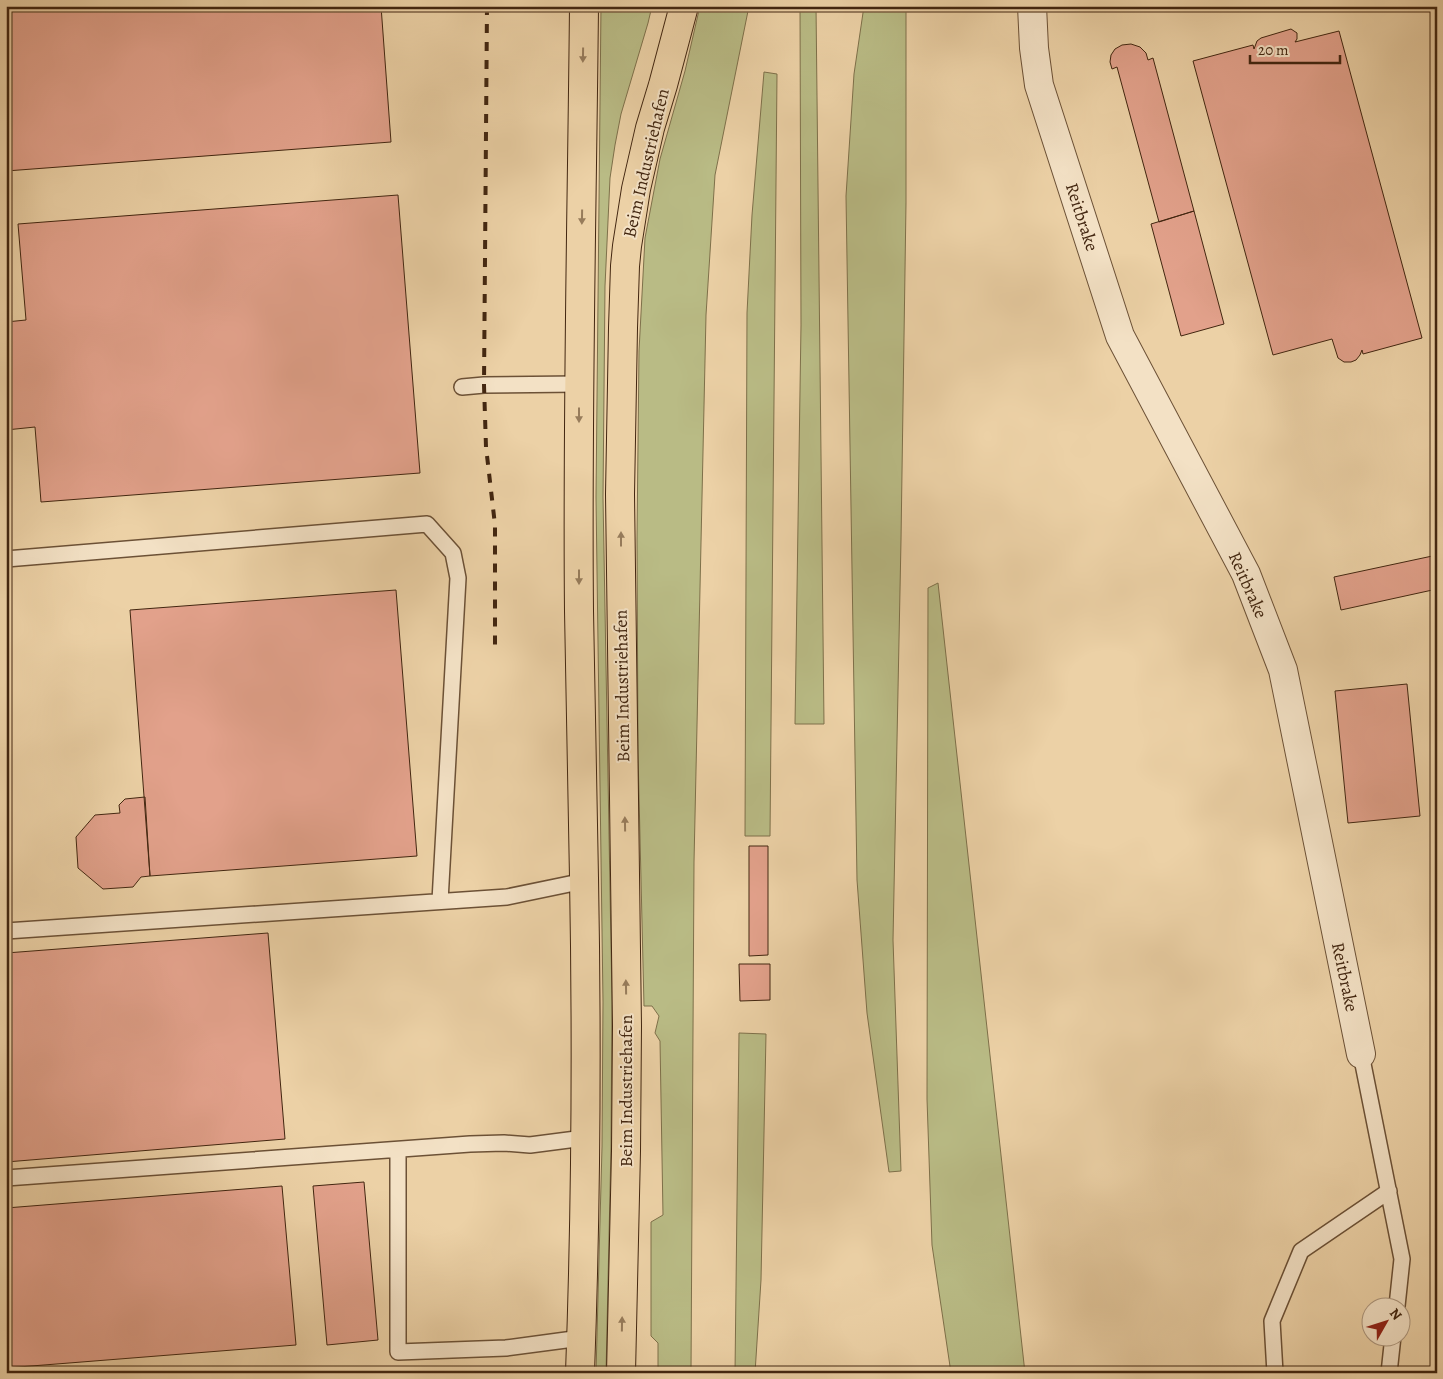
<svg xmlns="http://www.w3.org/2000/svg" width="1443" height="1379" font-family="Alegreya,serif">
  <style>
    .green { fill: #b9bb85; stroke: #7e704a }
    .building { fill: #e2a18b; stroke: #422610 }
    .lines { fill: none; stroke-linecap: round; stroke-linejoin: round }
    .service-casing { stroke: #6c5136; stroke-width: 18 }
    .minor-casing { stroke: #6c5136; stroke-width: 30 }
    .primary-casing { stroke: #422610; stroke-width: 30 }
    .service { stroke: #f3e1c5; stroke-width: 15 }
    .minor { stroke: #f3e1c5; stroke-width: 28 }
    .primary { stroke: #ecd1a6; stroke-width: 28 }
    .rail { stroke: #422610; stroke-width: 4; stroke-dasharray: 9 9; stroke-linecap: butt }
    .oneway { fill: #977c5b }
    .labels { text-anchor: middle; dominant-baseline: central; stroke-width: 4; stroke-linejoin: round; paint-order: stroke }
    .street-label { font-size: 18px; fill: #422610; stroke: #f3e1c5 }
  </style>
  <rect width="100%" height="100%" fill="#ecd1a6"/>
  <filter id="stains"><feTurbulence type="fractalNoise" baseFrequency=".004" numOctaves="4"/><feColorMatrix values="0 0 0 0 .2 0 0 0 0 .09 0 0 0 0 .02 0 0 0 .5 -.17"/></filter>
  <radialGradient id="worn" r=".72"><stop offset=".6" stop-color="#630" stop-opacity="0"/><stop offset="1" stop-color="#630" stop-opacity=".3"/></radialGradient>
  <path class="green" d="M 601,6 L 652,6 L 648,23 L 621,114 L 615,145 L 610,178 L 605,286 L 603,497 L 612,1002 L 611,1146 L 606,1373 L 596,1373 L 602,1147 L 603,1002 L 596,497 Z
    M 700,6 L 749,6 L 715,175 L 706,315 L 694,862 L 691,1373 L 658,1373 L 658,1343 L 651,1336 L 651,1222 L 663,1215 L 660,1041 L 655,1033 L 659,1016 L 652,1006 L 644,1006 L 638,753 L 637,539 L 639,351 L 645,238 L 660,159 L 685,71 Z
    M 800,6 L 816,6 L 824,724 L 795,724 L 801,325 Z
    M 864,6 L 906,6 L 906,203 L 901,540 L 893,940 L 901,1171 L 889,1172 L 867,1013 L 857,880 L 846,196 L 854,74 Z
    M 764,72 L 777,74 L 770,836 L 745,836 L 747,313 L 752,215 Z
    M 938,583 L 1025,1373 L 951,1373 L 932,1245 L 927,1099 L 928,588 Z
    M 739,1033 L 766,1034 L 761,1280 L 755,1373 L 735,1373 Z"/>
  <path class="building" d="M 6,6 L 381,6 L 391,142 L 6,171 Z
    M 1291,29 L 1297,33 L 1297,39 L 1295,42 L 1339,31 L 1422,338 L 1363,354 L 1362,350 L 1360,355 L 1356,360 L 1351,362 L 1344,362 L 1338,358 L 1332,339 L 1273,355 L 1193,61 L 1253,45 L 1254,49 L 1257,41 L 1261,38 Z
    M 1131,44 L 1140,47 L 1146,53 L 1148,60 L 1153,58 L 1194,211 L 1159,222 L 1117,67 L 1112,69 L 1110,62 L 1111,55 L 1115,49 L 1122,45 Z
    M 398,195 L 420,473 L 41,502 L 35,427 L 6,430 L 6,322 L 26,320 L 18,224 Z
    M 1194,211 L 1224,324 L 1181,336 L 1151,224 Z
    M 1437,555 L 1437,589 L 1341,610 L 1334,577 Z
    M 396,590 L 417,856 L 150,876 L 130,610 Z
    M 1407,684 L 1420,816 L 1348,823 L 1335,691 Z
    M 145,797 L 150,876 L 141,877 L 133,887 L 103,889 L 78,868 L 76,837 L 95,815 L 120,813 L 119,805 L 125,799 Z
    M 749,846 L 768,846 L 768,955 L 749,956 Z
    M 268,933 L 285,1139 L 6,1162 L 6,953 Z
    M 739,964 L 770,964 L 770,1000 L 740,1001 Z
    M 364,1182 L 378,1340 L 327,1345 L 313,1186 Z
    M 282,1186 L 296,1345 L 6,1368 L 6,1208 Z"/>
  <g class="lines">
    <defs>
      <path id="service" d="M 462,387 L 484,385 L 579,384
        M 6,559 L 427,524 L 453,553 L 458,578 L 440,901
        M 6,931 L 507,897 L 584,881
        M 1361,1054 L 1402,1259 L 1397,1306
        M 398,1150 L 398,1352 L 506,1348 L 581,1338
        M 6,1178 L 470,1144 L 504,1143 L 530,1145 L 584,1138
        M 1275,1373 L 1272,1321 L 1301,1251 L 1389,1191
        M 1389,1373 L 1393,1336"/>
      <path id="minor" d="M 1032,6 L 1034,48 L 1039,85 L 1120,336 L 1246,574 L 1283,670 L 1361,1054"/>
      <path id="primary" d="M 580,1373 C 586,1208 587,1043 584,878 C 583,789 580,700 579,611 C 577,409 582,208 584,6
        M 621,1373 L 626,1151 L 627,1026 L 620,494 L 623,328 L 625,266 L 627,246 L 636,189 L 650,128 L 663,85 L 684,6"/>
    </defs>
    <use href="#service" class="service-casing"/>
    <use href="#minor" class="minor-casing"/>
    <use href="#primary" class="primary-casing"/>
    <use href="#service" class="service"/>
    <use href="#minor" class="minor"/>
    <use href="#primary" class="primary"/>
    <path class="rail" d="M 487,6 L 484,385 L 486,447 L 495,525 L 495,647"/>
  </g>
  <defs><path id="oneway-solid" d="M-6-.8H1V-3.2L6.5 0L1 3.2V.8H-6Z" transform="scale(1.25)"/></defs>
  <g class="oneway">
    <use href="#oneway-solid" transform="translate(583 55) rotate(91)"/>
    <use href="#oneway-solid" transform="translate(582 217) rotate(91)"/>
    <use href="#oneway-solid" transform="translate(579 415) rotate(90)"/>
    <use href="#oneway-solid" transform="translate(621 539) rotate(-90)"/>
    <use href="#oneway-solid" transform="translate(579 577) rotate(90)"/>
    <use href="#oneway-solid" transform="translate(625 824) rotate(-91)"/>
    <use href="#oneway-solid" transform="translate(626 987) rotate(-91)"/>
    <use href="#oneway-solid" transform="translate(622 1324) rotate(-89)"/>
  </g>
  <g class="labels">
    <g class="street-label">
      <text transform="translate(646 163) rotate(-77)">Beim Industriehafen</text>
      <text transform="translate(1082 217) rotate(72)">Reitbrake</text>
      <text transform="translate(1248 585) rotate(66)">Reitbrake</text>
      <text transform="translate(622 686) rotate(-91)">Beim Industriehafen</text>
      <text transform="translate(1345 977) rotate(78)">Reitbrake</text>
      <text transform="translate(626 1091) rotate(-90)">Beim Industriehafen</text>
    </g>
  </g>
  <rect width="1443" height="1379" fill="none" stroke="#ecd1a6" stroke-width="25"/>
  <rect x="8" y="8" width="1428" height="1364" fill="none" stroke="#422610" stroke-width="2.5"/>
  <rect x="12" y="12" width="1418" height="1354" fill="none" stroke="#422610"/>
  <g transform="translate(1386 1322) rotate(51)"><circle r="24" fill="#f3e1c5" stroke="#ac967d"/>
  <path d="M0-4L9 19L0 12L-9 19Z" fill="#8f2418"/>
  <text y="-8" font-size="14" font-weight="bold" text-anchor="middle" fill="#422610">N</text>
  </g>
  <path d="M1250 55v8h90v-8" fill="none" stroke="#422610" stroke-width="2.5"/>
  <text x="1258" y="55" font-size="15" fill="#422610" stroke="#f3e1c5" stroke-width="4" paint-order="stroke">20 m</text>
  <rect width="100%" height="100%" filter="url(#stains)"/>
  <rect width="100%" height="100%" fill="url(#worn)"/>
</svg>
